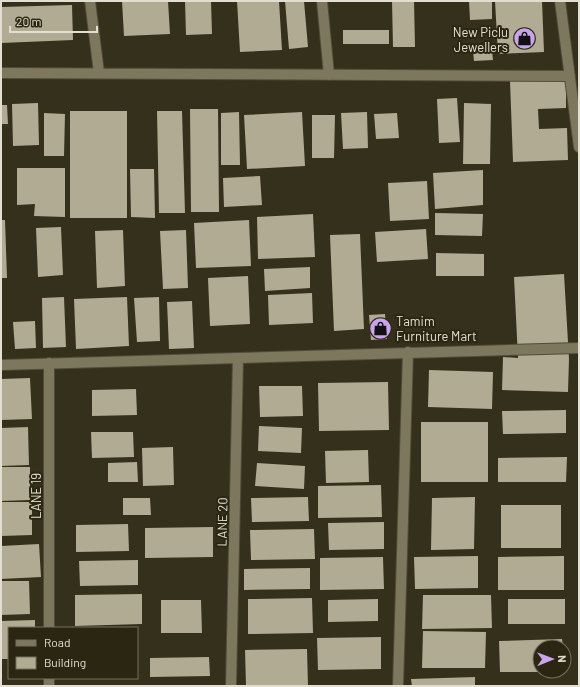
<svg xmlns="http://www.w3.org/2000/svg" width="580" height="687" font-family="Barlow,sans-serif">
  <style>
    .building { fill: #b1ab93 }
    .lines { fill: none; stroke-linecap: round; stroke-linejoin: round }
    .minor-casing { stroke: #514c38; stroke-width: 12 }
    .minor { stroke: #7d775d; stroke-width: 10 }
    .labels { text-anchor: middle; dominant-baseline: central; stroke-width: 4; stroke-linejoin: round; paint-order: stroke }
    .poi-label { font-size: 13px; fill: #e2dfd2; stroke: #2b2611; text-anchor: end }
    .street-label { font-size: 13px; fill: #e2dfd2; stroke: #2b2611 }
  </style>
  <rect width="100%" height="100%" fill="#35301b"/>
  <path class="building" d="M 122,1 L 168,1 L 170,34 L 124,36 Z
    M 185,1 L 211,1 L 212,34 L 186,35 Z
    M 237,1 L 279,1 L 282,50 L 240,52 Z
    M 285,1 L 304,1 L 308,47 L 289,49 Z
    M 392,1 L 414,1 L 415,47 L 393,47 Z
    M 469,1 L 492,1 L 492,19 L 470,20 Z
    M 495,1 L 542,1 L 544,52 L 498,54 Z
    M 72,5 L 73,40 L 1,43 L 1,7 Z
    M 343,30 L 389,30 L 389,44 L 343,44 Z
    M 492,50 L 493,60 L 474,61 L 473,51 Z
    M 566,80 L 566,108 L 538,109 L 539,129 L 567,128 L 568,160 L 513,162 L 510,81 Z
    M 457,98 L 460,142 L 439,143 L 437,99 Z
    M 38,103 L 39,145 L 13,146 L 12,104 Z
    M 464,103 L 491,104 L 490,164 L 463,164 Z
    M 1,105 L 7,105 L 8,124 L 1,124 Z
    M 190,109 L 218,109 L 219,212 L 191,212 Z
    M 70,111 L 127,111 L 127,218 L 70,218 Z
    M 157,111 L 182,111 L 185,213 L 159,213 Z
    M 239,112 L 240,165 L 221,165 L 221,113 Z
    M 302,112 L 305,166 L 247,169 L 244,115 Z
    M 367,112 L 368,148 L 343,149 L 341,113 Z
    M 44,113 L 65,114 L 64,156 L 44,156 Z
    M 397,113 L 399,138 L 376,139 L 374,114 Z
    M 312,115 L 335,115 L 334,158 L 312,158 Z
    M 17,168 L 65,168 L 65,217 L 34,216 L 35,204 L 17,205 Z
    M 130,169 L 154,169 L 155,218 L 131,217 Z
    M 483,170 L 483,205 L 435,209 L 433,173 Z
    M 260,176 L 262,205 L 224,207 L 223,178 Z
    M 427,181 L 429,219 L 390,221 L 388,183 Z
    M 435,213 L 483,214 L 482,236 L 435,235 Z
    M 313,214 L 315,257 L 258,259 L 257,217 Z
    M 1,220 L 5,220 L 7,278 L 1,278 Z
    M 249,220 L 251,266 L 196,268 L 194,223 Z
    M 61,227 L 63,275 L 38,277 L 36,228 Z
    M 426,229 L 428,259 L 377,262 L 375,232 Z
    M 123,230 L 125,286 L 97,288 L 95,231 Z
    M 186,230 L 188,288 L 163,289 L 160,231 Z
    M 360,234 L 364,329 L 334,331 L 330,235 Z
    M 436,253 L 484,254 L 484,276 L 436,276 Z
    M 310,267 L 310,288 L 265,291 L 264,269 Z
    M 564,274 L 569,359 L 568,392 L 502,390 L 503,357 L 518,358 L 514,277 Z
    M 248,276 L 250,324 L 210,326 L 208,278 Z
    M 312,293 L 313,323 L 269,325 L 268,295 Z
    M 64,297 L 66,347 L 43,348 L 42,298 Z
    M 127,297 L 129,346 L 76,349 L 74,299 Z
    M 159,297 L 160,341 L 137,342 L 134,298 Z
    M 192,301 L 194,348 L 169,349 L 167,302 Z
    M 385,314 L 387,339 L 371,340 L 369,315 Z
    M 35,321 L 36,348 L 15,349 L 13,322 Z
    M 429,370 L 493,372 L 492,409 L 428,407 Z
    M 30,378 L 32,419 L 1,420 L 1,379 Z
    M 388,382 L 389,430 L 319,431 L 318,383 Z
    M 259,386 L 302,386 L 303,416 L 260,417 Z
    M 136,389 L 137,415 L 92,416 L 92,390 Z
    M 566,410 L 566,433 L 503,434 L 502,411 Z
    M 421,422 L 488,422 L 488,482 L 421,482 Z
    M 259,426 L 302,428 L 301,453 L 258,451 Z
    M 28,427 L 29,465 L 1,466 L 1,428 Z
    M 91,432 L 133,432 L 134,457 L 92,458 Z
    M 173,447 L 174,485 L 143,486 L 142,448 Z
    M 368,450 L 369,482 L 326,483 L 325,451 Z
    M 567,457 L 566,482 L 498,482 L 498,458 Z
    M 137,462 L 138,482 L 108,482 L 108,463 Z
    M 257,463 L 305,466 L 304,489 L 255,486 Z
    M 1,467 L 30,467 L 30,500 L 1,501 Z
    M 381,485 L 382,517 L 318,518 L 318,486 Z
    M 308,497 L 309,521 L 252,522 L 251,498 Z
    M 475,497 L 474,549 L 431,550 L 432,498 Z
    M 123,498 L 150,498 L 151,515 L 123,515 Z
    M 1,502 L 32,502 L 32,535 L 1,536 Z
    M 501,505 L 561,505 L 561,548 L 501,548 Z
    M 384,522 L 384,549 L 329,550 L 328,523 Z
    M 128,524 L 129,551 L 76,552 L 76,525 Z
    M 213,527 L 213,557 L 145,558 L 145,528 Z
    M 314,529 L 315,559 L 251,560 L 250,530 Z
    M 39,544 L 41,577 L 1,579 L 1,546 Z
    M 478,556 L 478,588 L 415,589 L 414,557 Z
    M 564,556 L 564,590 L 498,590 L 498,557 Z
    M 383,557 L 384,589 L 320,590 L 320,558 Z
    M 138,560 L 138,585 L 80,586 L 79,561 Z
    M 310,568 L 310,589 L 244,590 L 244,569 Z
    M 1,581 L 29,581 L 30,614 L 1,615 Z
    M 142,594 L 142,624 L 75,626 L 75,595 Z
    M 423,595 L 491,595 L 492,628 L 422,629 Z
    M 312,598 L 313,633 L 248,634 L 248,599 Z
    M 378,599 L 378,621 L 328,622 L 328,600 Z
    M 508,599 L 565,599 L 565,624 L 508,624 Z
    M 161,600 L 201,600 L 202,633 L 161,633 Z
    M 35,620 L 35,628 L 9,628 L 9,659 L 1,659 L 1,621 Z
    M 423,631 L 486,632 L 485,668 L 422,668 Z
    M 381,637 L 381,669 L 318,670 L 317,638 Z
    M 562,639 L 563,647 L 540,647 L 540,672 L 500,672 L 499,641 Z
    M 307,649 L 308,686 L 246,686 L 245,650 Z
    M 209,657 L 210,676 L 150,677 L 150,658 Z
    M 475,677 L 475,686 L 412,686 L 411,679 Z"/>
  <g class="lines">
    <defs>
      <path id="minor" d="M 90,1 L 99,73
        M 322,1 L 329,75
        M 560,1 L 579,147
        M 1,73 L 570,76
        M 49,363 L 49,628
        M 1,365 L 579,348
        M 49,678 L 49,686
        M 231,686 L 238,358
        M 398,686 L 408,352"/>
    </defs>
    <use href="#minor" class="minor-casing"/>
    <use href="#minor" class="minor"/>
  </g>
  <defs>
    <symbol id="shop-disc" viewBox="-11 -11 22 22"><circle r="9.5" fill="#c9a5ee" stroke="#2b2611"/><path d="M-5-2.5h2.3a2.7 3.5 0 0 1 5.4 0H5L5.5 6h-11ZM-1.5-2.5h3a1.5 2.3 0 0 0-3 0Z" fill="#111"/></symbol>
  </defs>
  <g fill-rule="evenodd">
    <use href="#shop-disc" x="512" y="26" width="25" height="25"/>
    <use href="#shop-disc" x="368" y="316" width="25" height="25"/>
  </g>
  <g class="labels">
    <g class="poi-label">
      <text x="508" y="32">New Piclu<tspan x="508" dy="15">Jewellers</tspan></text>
      <text x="396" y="321" text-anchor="start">Tamim<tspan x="396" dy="15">Furniture Mart</tspan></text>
    </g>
    <g class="street-label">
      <text transform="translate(36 496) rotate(-90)">LANE 19</text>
      <text transform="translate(222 522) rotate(-89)">LANE 20</text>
    </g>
  </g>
  <rect width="580" height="687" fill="none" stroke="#e2dfd2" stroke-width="4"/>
  <rect x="8" y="627" width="130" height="52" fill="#2b2611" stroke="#74705e"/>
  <rect x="16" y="640" width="20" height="6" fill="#7d775d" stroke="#74705e"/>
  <text x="44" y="647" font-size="12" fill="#e2dfd2">Road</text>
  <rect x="16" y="657" width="20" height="12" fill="#b1ab93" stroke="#74705e"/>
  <text x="44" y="667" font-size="12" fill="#e2dfd2">Building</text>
  <g transform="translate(552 659) rotate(89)"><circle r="19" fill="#2b2611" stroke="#74705e"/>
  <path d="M0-3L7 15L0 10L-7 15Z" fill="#c9a5ee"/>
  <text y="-6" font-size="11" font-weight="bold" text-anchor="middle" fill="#e2dfd2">N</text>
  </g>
  <path d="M10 26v6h87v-6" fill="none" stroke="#e2dfd2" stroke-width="2"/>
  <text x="16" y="26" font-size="12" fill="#e2dfd2" stroke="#2b2611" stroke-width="3" paint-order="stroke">20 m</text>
</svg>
